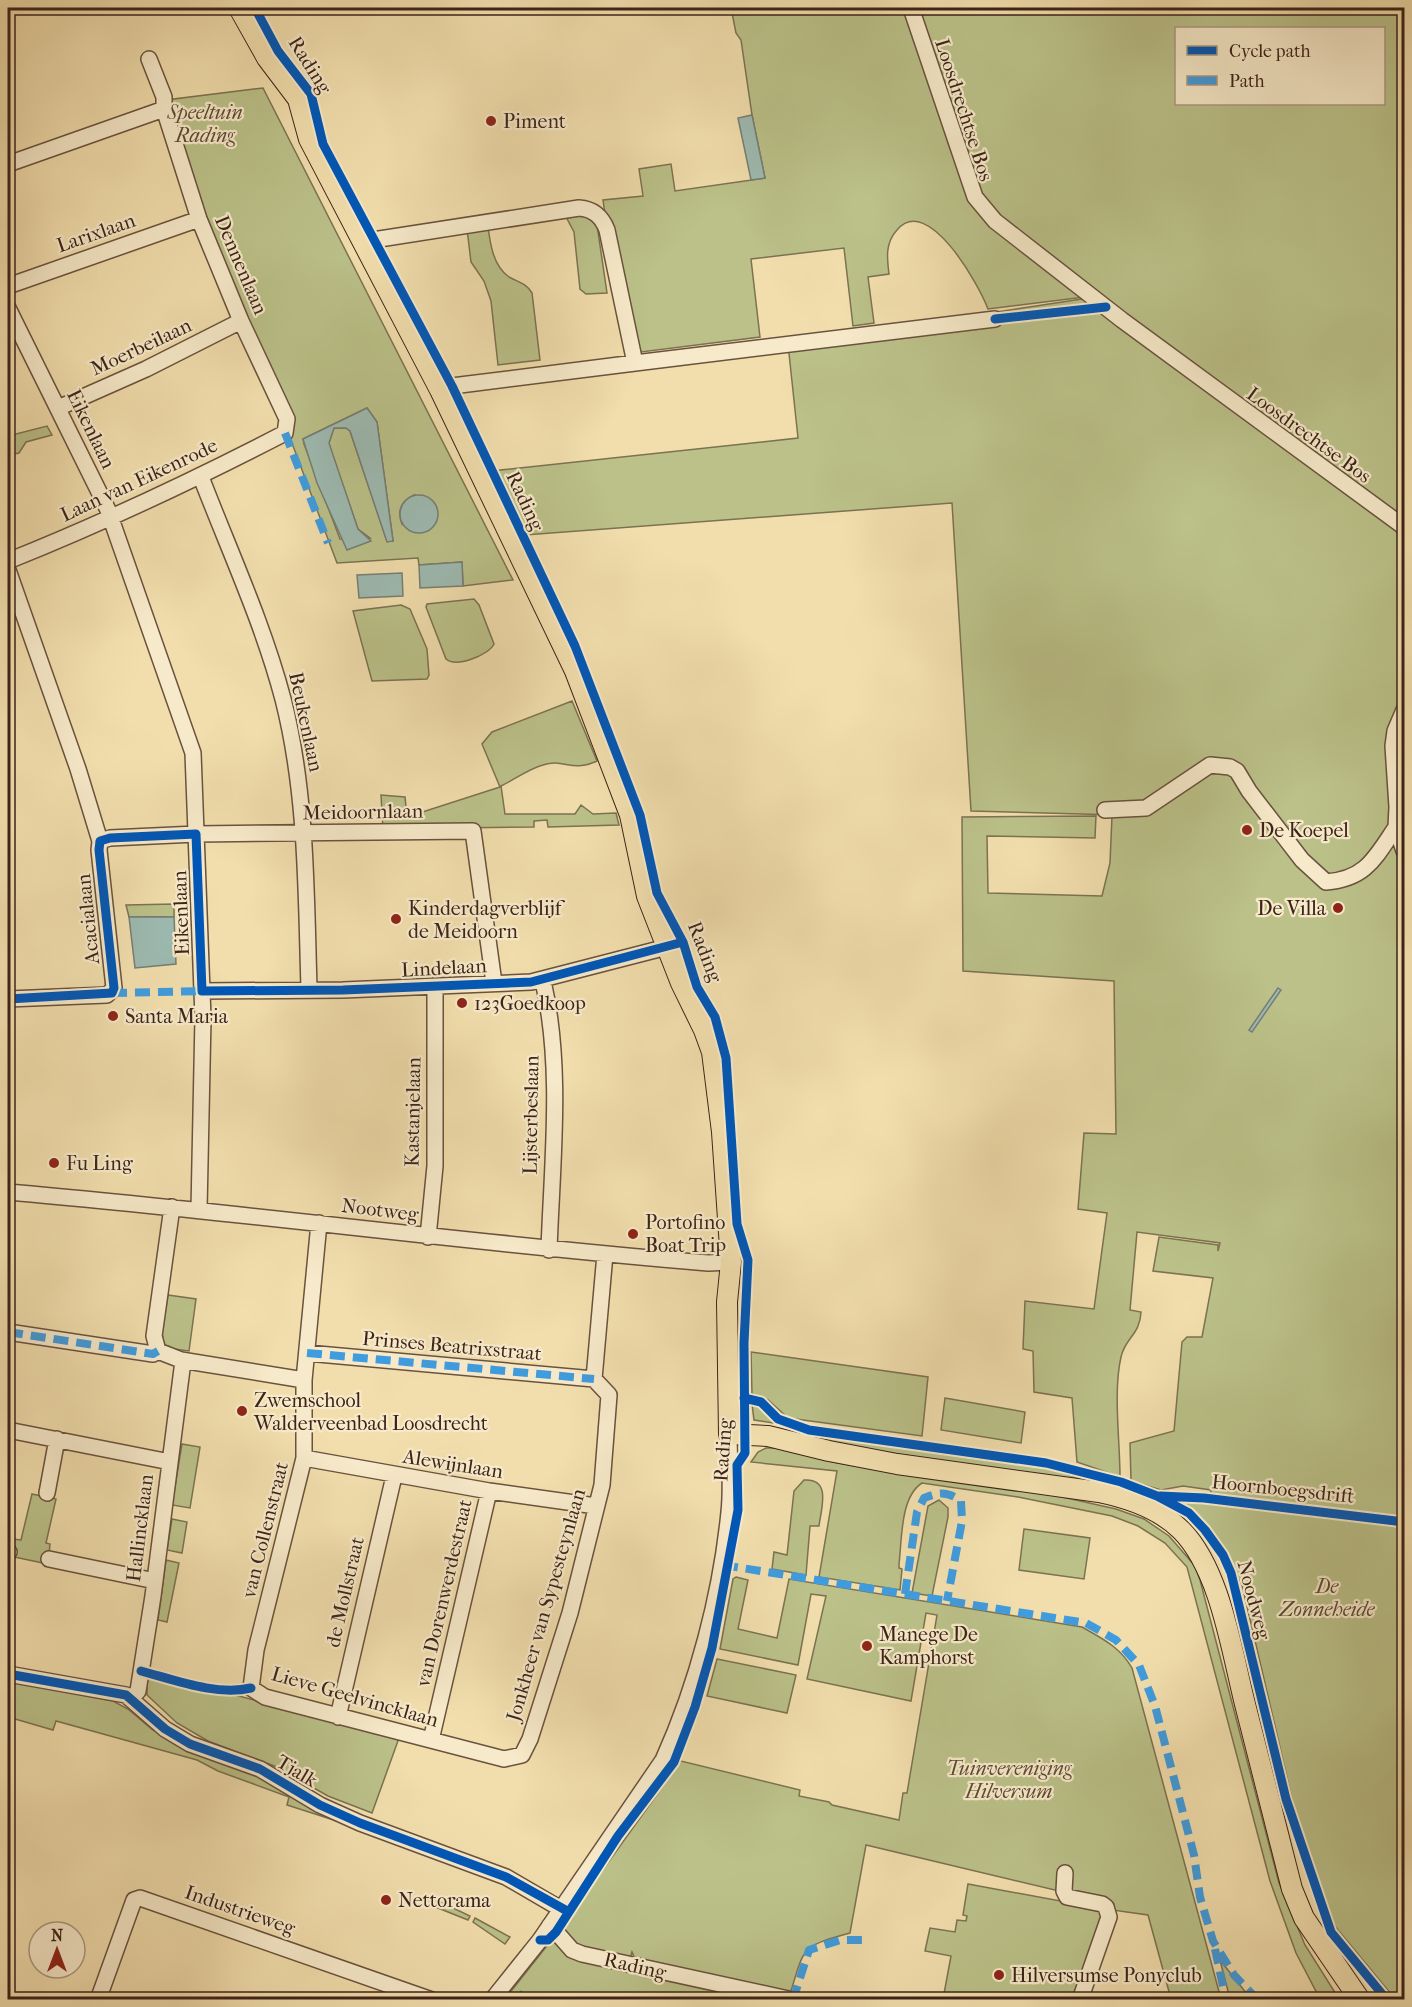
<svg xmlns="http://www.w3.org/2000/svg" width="1412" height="2007" font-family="'IM FELL French Canon',serif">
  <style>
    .green { fill: #bbc189; stroke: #7c7251; stroke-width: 1.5; fill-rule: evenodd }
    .water { fill: #9dbbb2; stroke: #767e75; stroke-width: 1.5 }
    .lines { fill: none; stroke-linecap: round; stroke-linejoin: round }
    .stream { stroke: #767e75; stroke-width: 3 }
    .minor-casing { stroke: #6a523e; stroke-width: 18 }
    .major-casing { stroke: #3c2319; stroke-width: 22 }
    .minor { stroke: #f7eaca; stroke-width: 15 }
    .major { stroke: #f2dead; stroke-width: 20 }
    .quiet { stroke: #3f9cdf; stroke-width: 8; stroke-dasharray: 15 8; stroke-linecap: butt }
    .cycleway-casing { stroke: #f7eaca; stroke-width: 13 }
    .cycleway { stroke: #0057b8; stroke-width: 9 }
    .poi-dot { fill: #8f2418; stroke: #f7eaca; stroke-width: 2 }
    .labels { text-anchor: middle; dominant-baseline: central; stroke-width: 4.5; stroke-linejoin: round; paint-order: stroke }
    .street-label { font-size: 20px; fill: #3c2319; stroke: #f7eaca }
    .park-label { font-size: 20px; font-style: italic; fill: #5c4a35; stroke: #f7eaca }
    .poi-label { font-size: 20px; fill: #3c2319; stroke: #f7eaca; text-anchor: start }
  </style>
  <rect width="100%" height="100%" fill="#f2dead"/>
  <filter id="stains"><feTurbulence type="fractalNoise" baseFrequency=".00333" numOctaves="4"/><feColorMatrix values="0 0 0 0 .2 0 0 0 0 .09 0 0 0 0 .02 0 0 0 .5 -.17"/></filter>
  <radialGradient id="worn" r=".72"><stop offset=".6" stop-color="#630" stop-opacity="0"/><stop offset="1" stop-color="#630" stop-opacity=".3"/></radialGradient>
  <path class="green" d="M 731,8 L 904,8 L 969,200 L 987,223 L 1085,297 L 988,309 C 979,285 928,193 897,230 C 885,243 887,258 889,274 L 868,277 L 874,323 L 853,326 L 844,248 L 751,259 L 760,337 L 625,354 L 603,200 L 643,196 L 639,169 L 671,164 L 675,191 L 765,178 L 752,115 L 741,40 L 736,33 Z
    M 919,8 L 1404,8 L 1404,1999 L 1395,1999 L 1333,1924 L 1303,1846 L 1242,1585 C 1217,1547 1211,1521 1169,1498 L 1210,1502 L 1211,1490 L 1183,1486 L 1161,1490 L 1131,1481 L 1130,1443 L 1174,1431 L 1182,1342 L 1187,1337 L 1202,1337 L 1213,1278 L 1153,1271 L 1159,1237 L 1218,1245 L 1218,1251 L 1220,1243 L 1137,1232 L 1130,1310 L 1141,1312 C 1140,1335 1125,1338 1121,1357 C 1113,1392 1120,1440 1120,1477 L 1077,1462 L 1072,1398 L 1034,1392 L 1033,1351 L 1023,1349 L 1025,1301 L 1094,1309 L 1107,1213 L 1078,1209 L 1084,1133 L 1116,1134 L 1114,981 L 963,971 L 962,817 L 1096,816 L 1095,838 L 987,836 L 988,893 L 1102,896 L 1110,863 L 1112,816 L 1118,815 L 971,811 L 952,503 L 525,535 L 492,471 L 798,438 L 788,344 L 1095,297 L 999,218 L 980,193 ZM 1176,28 L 1384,28 L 1384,104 L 1176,104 Z
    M 263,88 L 513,580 L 463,586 L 462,562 L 419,565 L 418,558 L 337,563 L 290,438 L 294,421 L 292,412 L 247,319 L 203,214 L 166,100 ZM 367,408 L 377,422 L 393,541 L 387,541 L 350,431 L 346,428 L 334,428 L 329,443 L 332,454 L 358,529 L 370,538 L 340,539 L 304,444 L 303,439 ZM 414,495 L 402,524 C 397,511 401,501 414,495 Z
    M 580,212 L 596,218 L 607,293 L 586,294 L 580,289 L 574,232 L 565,215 Z
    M 488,226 C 490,243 493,266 509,277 C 518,282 526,283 532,293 L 540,360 L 498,365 L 491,301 L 484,281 L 471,262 L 467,229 Z
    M 47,426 L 52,435 L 26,442 L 19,453 L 8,455 L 8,436 Z
    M 474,599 L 479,605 L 494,644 C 489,655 456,668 446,659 L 426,607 L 427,604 Z
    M 401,605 L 410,609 L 427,649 L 429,675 L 427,679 L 372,681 L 353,611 Z
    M 572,701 L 597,761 C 572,773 564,758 543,765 C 528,769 514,780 501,786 L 505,814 L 575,814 L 581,805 L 593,814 L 616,813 L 619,825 L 548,827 L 547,820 L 534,821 L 534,827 L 383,829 L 381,795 L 405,797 L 407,817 L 500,787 L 482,744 L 492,732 Z
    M 174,904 L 174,917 L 129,917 L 126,905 Z
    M 168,1295 L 196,1299 L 189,1351 L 174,1349 L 164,1344 L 162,1333 Z
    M 751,1352 L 928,1377 L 922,1436 L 788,1418 L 768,1400 L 752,1394 Z
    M 945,1398 L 1025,1412 L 1021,1443 L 941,1430 Z
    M 752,1404 L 762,1407 L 780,1424 L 754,1420 Z
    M 793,1431 L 1035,1463 L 1101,1486 L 825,1443 Z
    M 182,1444 L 200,1447 L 190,1508 L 172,1505 Z
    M 766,1448 L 778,1448 L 833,1462 L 901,1474 L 1049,1494 L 1116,1509 L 1144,1519 L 1169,1536 L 1195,1566 L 1200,1580 L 1279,1883 L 1305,1945 L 1336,1994 L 1334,1999 L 1320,1999 L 1296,1953 L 1270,1881 L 1187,1567 L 1165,1543 L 1138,1526 L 1112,1516 L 1018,1497 L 922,1483 C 900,1497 902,1540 899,1564 L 899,1568 L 902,1569 L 900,1590 L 819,1577 L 837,1471 L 751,1462 L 758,1452 Z
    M 804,1480 C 832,1478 821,1509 819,1526 L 810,1526 L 806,1575 L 772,1569 L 774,1552 L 787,1555 L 794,1491 Z
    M 32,1494 L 56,1499 L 46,1543 L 50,1544 L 48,1564 L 9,1556 L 13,1539 L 21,1540 Z
    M 939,1500 L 948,1508 L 948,1517 L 932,1596 L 912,1593 L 928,1506 Z
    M 172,1519 L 187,1522 L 182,1553 L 167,1550 Z
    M 1024,1529 L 1090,1538 L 1084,1579 L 1019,1570 Z
    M 166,1560 L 179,1563 L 167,1622 L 158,1620 Z
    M 736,1577 L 748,1580 L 738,1629 L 777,1638 L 789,1579 L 1082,1627 C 1103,1639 1120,1647 1132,1668 L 1221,1999 L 1171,1999 L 1148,1915 L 1112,1910 L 1114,1904 L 866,1845 L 850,1933 C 798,1947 805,1948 789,1997 L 637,1963 L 632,1952 L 627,1969 L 771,1999 L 504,2000 L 561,1928 L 681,1761 L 800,1790 L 799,1796 L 829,1802 L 832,1805 L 899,1820 L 903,1793 L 907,1793 L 937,1615 L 926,1613 L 911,1701 L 807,1679 L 826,1596 L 811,1594 L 798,1665 L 720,1649 L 733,1579 Z
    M 717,1659 L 796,1675 L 787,1713 L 707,1696 Z
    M 147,1672 L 399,1738 L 372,1813 L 328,1796 L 277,1767 L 208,1741 L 177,1723 L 147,1695 Z
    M 8,1681 L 113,1701 L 128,1709 L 153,1730 L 254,1772 L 343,1823 L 287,1805 L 289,1797 L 218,1771 L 197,1760 L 56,1721 L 53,1730 L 8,1717 Z
    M 968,1884 L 1104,1909 L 1076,1999 L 943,1999 L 951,1956 L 925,1951 L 930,1928 L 955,1932 L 957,1920 L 966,1921 L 967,1916 L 963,1915 Z
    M 426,1895 L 470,1916 L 468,1920 L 423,1902 Z
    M 475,1918 L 510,1937 L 505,1944 L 473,1922 Z
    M 1220,1960 L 1251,1999 L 1230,1999 Z"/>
  <path class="water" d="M 752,115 L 765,178 L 751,180 L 738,118 Z
    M 367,408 L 377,422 L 393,541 L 387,542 L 350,431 L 346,428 L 334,428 L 329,443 L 358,529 L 371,541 L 347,550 L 317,483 L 303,439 Z
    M400 514a19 19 0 1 1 38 0a19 19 0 1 1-38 0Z
    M 462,562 L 463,586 L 420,588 L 419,565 Z
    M 402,573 L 403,596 L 359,598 L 357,575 Z
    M 129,917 L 174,917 L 176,964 L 135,968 Z
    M 1278,988 L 1281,990 L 1252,1032 L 1249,1030 Z"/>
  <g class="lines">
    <path class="stream" d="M 515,2000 L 521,1992"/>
    <defs>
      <path id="minor" d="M 911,8 L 975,197 L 995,221 L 1122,320 L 1404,527
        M 149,59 L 164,97 L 164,109
        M 8,164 L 164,109 L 199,219 L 241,321 L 287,419 L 285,433 C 194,480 103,523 8,561
        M 373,240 L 579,208 C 594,209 602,217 607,230 L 635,363 L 995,319
        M 8,286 L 199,219
        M 8,308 L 108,510 L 193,753 L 203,1018 L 199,1209
        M 440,390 L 452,386 L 635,363
        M 58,408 L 146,369 L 241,321
        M 201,477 C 229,550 263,623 283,699 C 307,793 306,892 309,988
        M 8,570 L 78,769 L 100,841 L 99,850 L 114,988 L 107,995 L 8,999
        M 1404,710 L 1395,731 L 1393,746 L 1397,807 L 1396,827 L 1404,851
        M 1105,810 L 1146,808 L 1210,765 L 1230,767 L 1237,771 L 1249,791 L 1302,860 L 1326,882 C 1366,879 1375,858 1396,827
        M 100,841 L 110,838 L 196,834 L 473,831 L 494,983
        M 543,981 C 563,1068 552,1161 549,1250
        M 202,991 L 343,990 L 531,982 L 667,947
        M 8,1192 C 242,1212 474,1244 708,1263 L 731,1262
        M 319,1223 L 304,1380 L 304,1458 L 256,1650 L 251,1688 L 265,1697 L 504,1759 L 522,1755 L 530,1739 L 570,1613 L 602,1485 L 609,1395 L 594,1379 L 605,1254
        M 428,1237 L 435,1166 L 435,987
        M 8,1332 L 153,1354 L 158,1351 L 181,1360 L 304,1380
        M 158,1351 L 154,1336 L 172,1207
        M 307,1353 L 594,1379
        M 8,1430 L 170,1462
        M 304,1458 L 489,1491 L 596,1506
        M 47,1493 L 57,1439
        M 8,1551 L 9,1552
        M 49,1559 L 155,1581
        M 8,1674 L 126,1695 L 165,1729 L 190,1744 L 260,1769 L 320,1805 L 360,1823 L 506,1877 L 561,1909
        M 132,1698 L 138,1691 L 153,1596 L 183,1361
        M 338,1717 L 394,1476
        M 431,1740 L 489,1491
        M 1065,1873 L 1064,1891 L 1067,1897 L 1102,1904 L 1106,1907 L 1109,1917 L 1080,2000
        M 550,1925 L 572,1950 L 582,1954 L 793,2000
        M 98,2000 L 134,1900 L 140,1898 L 432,2000
        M 492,2000 L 540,1940 L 663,1760 C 697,1685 721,1594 729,1512 C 732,1486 729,1459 729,1434"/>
      <path id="major" d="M 239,8 L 267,58 L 298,99 L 309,139 L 440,390 L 575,671 L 630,815 L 647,896 L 681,983 L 704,1030 L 712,1052 L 722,1132 L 731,1262 L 727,1302 L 729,1434 L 768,1436 L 829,1451 L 897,1464 L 1099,1492 C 1128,1498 1159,1508 1181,1530 C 1221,1570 1232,1654 1246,1708 C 1261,1768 1277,1828 1292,1889 L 1304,1918 L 1360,2000"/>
    </defs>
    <use href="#minor" class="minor-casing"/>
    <use href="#major" class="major-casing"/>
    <use href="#minor" class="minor"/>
    <use href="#major" class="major"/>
    <path class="quiet" d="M 285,433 L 328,543
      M 112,993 L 202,991
      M 8,1332 L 153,1354 L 158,1351
      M 307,1353 L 594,1379
      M 723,1565 L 1086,1623 L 1116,1640 L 1139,1665 L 1155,1706 L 1194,1855 L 1200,1897 L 1213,1941 L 1234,1975 L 1258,2000
      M 905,1594 L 917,1512 L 924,1498 C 939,1492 947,1491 961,1501 L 962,1521 L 947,1601
      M 1215,1949 L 1226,2000
      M 793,2000 L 809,1950 L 840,1940 L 868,1940
      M 1355,2000 L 1358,1997"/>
    <defs>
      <path id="cycleway" d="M 255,8 L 278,51 L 311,94 L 323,144 L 452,386 L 575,646 L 640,815 L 657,893 L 683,942 L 697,987 L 715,1017 L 726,1058 L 737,1224 L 748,1260 L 744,1343 L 745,1453 L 737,1465 L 738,1510 L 712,1648 L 695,1707 L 674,1762 L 618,1836 L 556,1932 L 548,1940 L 540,1940
        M 995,319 L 1106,307
        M 8,999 L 112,993 L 114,988 L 99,850 L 100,841 L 110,838 L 196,834 L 202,991 L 343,990 L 531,982 L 683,942
        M 744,1398 L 761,1402 L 778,1419 L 809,1430 L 1046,1463 L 1121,1482 L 1157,1496 L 1189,1513 L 1205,1530 L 1223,1555 L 1231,1573 L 1286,1799 L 1331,1932 L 1387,2000
        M 1160,1496 L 1204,1498 L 1404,1522
        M 141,1671 C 175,1680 216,1696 251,1688
        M 8,1674 L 126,1695 L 165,1729 L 190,1744 L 260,1769 L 320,1805 L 360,1823 L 506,1877 L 569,1912"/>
    </defs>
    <use href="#cycleway" class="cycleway-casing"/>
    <use href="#cycleway" class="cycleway"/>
  </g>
  <g class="poi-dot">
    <circle cx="491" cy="121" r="6"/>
    <circle cx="1247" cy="830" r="6"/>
    <circle cx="1338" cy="908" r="6"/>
    <circle cx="396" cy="919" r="6"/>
    <circle cx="462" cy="1003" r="6"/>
    <circle cx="113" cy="1016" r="6"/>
    <circle cx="54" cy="1163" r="6"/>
    <circle cx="633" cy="1234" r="6"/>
    <circle cx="242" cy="1411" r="6"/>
    <circle cx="867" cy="1646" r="6"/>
    <circle cx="386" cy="1900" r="6"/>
    <circle cx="999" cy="1975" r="6"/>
  </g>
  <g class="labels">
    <g class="street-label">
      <text transform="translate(310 65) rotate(58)">Rading</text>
      <text transform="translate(964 110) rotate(72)">Loosdrechtse Bos</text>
      <text transform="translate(96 233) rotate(-19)">Larixlaan</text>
      <text transform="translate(241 265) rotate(67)">Dennenlaan</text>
      <text transform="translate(141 347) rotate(-25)">Moerbeilaan</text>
      <text transform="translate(91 429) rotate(64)">Eikenlaan</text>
      <text transform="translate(1309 435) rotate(36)">Loosdrechtse Bos</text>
      <text transform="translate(139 480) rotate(-25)">Laan van Eikenrode</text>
      <text transform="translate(525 501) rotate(65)">Rading</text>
      <text transform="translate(306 722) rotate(78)">Beukenlaan</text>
      <text transform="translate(363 812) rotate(-1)">Meidoornlaan</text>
      <text transform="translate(181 913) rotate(-92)">Eikenlaan</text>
      <text transform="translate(88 919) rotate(-96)">Acacialaan</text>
      <text transform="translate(705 952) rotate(69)">Rading</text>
      <text transform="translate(444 968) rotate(-3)">Lindelaan</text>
      <text transform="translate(413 1112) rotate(-89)">Kastanjelaan</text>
      <text transform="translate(531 1115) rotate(-89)">Lijsterbeslaan</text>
      <text transform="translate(380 1210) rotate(7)">Nootweg</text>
      <text transform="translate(452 1346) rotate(5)">Prinses Beatrixstraat</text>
      <text transform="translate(723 1450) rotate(-86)">Rading</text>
      <text transform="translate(453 1464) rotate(9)">Alewijnlaan</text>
      <text transform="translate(1283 1489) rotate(6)">Hoornboegsdrift</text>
      <text transform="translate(140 1528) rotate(-83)">Hallincklaan</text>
      <text transform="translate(265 1530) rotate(-76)">van Collenstraat</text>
      <text transform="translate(345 1592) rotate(-77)">de Mollstraat</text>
      <text transform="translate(444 1593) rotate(-77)">van Dorenwerdestraat</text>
      <text transform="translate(1254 1600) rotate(75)">Noodweg</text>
      <text transform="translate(546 1605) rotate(-74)">Jonkheer van Sypesteynlaan</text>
      <text transform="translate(355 1697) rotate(16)">Lieve Geelvincklaan</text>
      <text transform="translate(297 1771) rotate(31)">Tjalk</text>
      <text transform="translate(240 1910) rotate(19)">Industrieweg</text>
      <text transform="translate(635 1966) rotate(13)">Rading</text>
    </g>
    <g class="park-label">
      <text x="205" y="112">Speeltuin<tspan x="205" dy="23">Rading</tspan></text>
      <text x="1327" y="1586">De<tspan x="1327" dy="23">Zonneheide</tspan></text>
      <text x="1009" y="1768">Tuinvereniging<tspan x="1009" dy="23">Hilversum</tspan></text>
    </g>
    <g class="poi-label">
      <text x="503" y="121">Piment</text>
      <text x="1259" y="830">De Koepel</text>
      <text x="408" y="908">Kinderdagverblijf<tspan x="408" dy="23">de Meidoorn</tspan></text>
      <text x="1326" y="908" text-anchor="end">De Villa</text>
      <text x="474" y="1003">123Goedkoop</text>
      <text x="125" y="1016">Santa Maria</text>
      <text x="66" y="1163">Fu Ling</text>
      <text x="645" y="1222">Portofino<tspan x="645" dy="23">Boat Trip</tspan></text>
      <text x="254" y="1400">Zwemschool<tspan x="254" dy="23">Walderveenbad Loosdrecht</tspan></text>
      <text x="879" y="1634">Manege De<tspan x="879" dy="23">Kamphorst</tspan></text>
      <text x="398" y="1900">Nettorama</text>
      <text x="1011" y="1975">Hilversumse Ponyclub</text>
    </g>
  </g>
  <rect width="1412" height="2007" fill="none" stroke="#f2dead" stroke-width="30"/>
  <rect x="9" y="9" width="1394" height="1989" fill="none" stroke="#3c2319" stroke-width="3"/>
  <rect x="15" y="15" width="1382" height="1977" fill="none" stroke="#3c2319" stroke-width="1.5"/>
  <rect x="1175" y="27" width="210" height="78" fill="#f7eaca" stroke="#ac9a83" stroke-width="1.5"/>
  <rect x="1187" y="46" width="30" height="9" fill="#0057b8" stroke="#ac9a83" stroke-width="1.5"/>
  <text x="1229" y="57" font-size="18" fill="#3c2319">Cycle path</text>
  <rect x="1187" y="76" width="30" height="9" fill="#3f9cdf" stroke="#ac9a83" stroke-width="1.5"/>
  <text x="1229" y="87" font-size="18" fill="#3c2319">Path</text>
  <g transform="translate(57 1950)"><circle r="28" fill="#f7eaca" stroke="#ac9a83" stroke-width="1.5"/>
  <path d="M0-4.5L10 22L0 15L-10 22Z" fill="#8f2418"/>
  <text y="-9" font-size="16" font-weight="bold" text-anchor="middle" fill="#3c2319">N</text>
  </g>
  <rect width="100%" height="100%" filter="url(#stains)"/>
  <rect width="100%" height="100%" fill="url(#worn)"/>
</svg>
